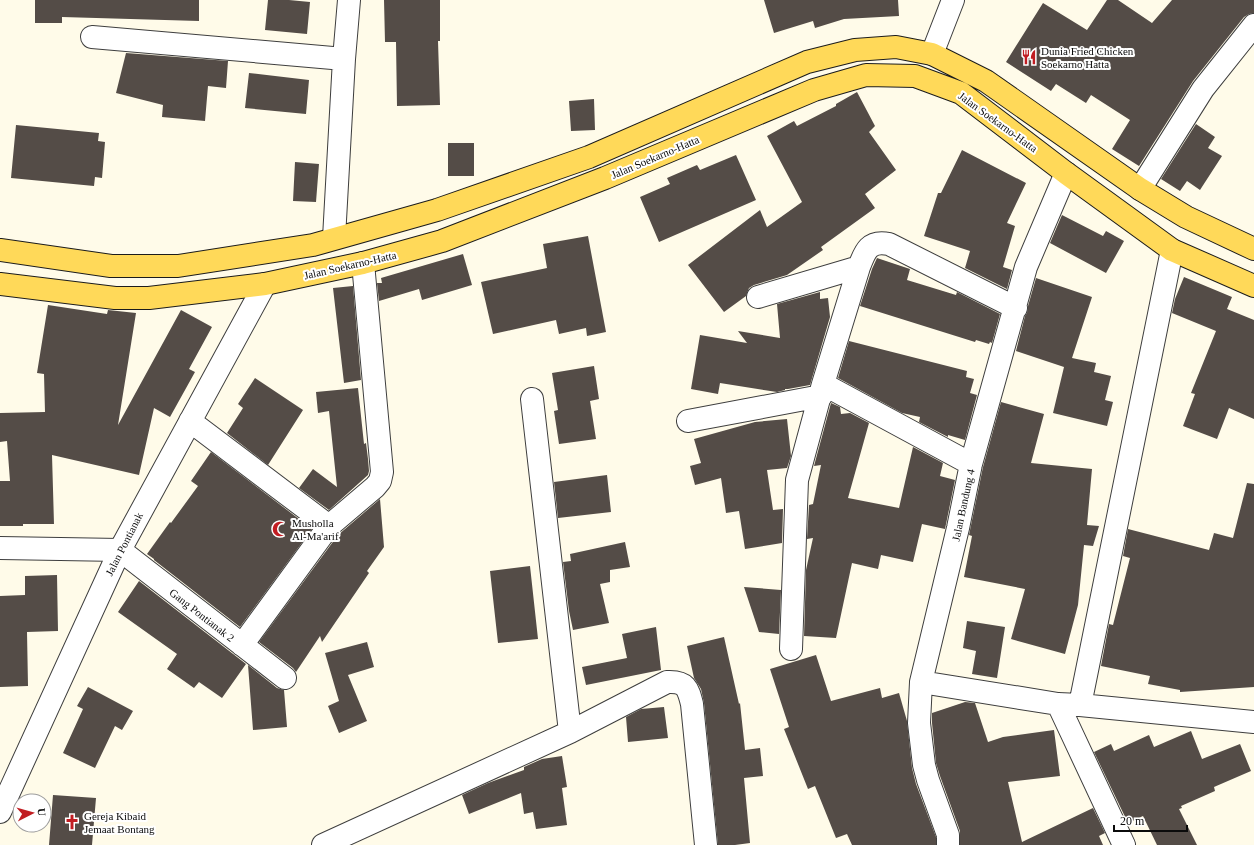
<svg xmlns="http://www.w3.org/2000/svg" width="1254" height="845" font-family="'Times New Roman',serif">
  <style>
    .building { fill: #544c47 }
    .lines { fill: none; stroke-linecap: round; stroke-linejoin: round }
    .minor-casing { stroke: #3e3e3e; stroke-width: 24 }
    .major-casing { stroke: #1c1c1c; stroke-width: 24 }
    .minor { stroke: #fff; stroke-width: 22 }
    .major { stroke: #ffd959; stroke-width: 22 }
    .labels { text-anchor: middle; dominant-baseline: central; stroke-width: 4; stroke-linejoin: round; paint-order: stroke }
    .poi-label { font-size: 11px; fill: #0b0b0b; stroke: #fff; text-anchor: start }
    .street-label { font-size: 11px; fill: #0b0b0b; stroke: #fff }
  </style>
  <rect width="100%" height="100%" fill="#fffbe9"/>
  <path class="building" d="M 35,0 L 199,0 L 199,21 L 62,17 L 62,23 L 35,23 Z
    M 268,0 L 289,0 L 310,2 L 307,34 L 265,30 Z
    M 384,0 L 440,0 L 440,41 L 438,41 L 440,105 L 397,106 L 396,42 L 385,42 Z
    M 764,0 L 898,0 L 899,16 L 844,19 L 815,28 L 813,21 L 774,33 Z
    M 1107,0 L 1118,0 L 1152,23 L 1172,0 L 1254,0 L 1254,13 L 1249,14 L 1244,17 L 1193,81 L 1139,166 L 1112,149 L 1130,120 L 1091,95 L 1086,103 L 1056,84 L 1051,91 L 1006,62 L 1043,3 L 1087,30 Z
    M 126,53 L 228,61 L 226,88 L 208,86 L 205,121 L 162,117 L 163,105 L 116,93 Z
    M 249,73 L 309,80 L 306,114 L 245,108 Z
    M 857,92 L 875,126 L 869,132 L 896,170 L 865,194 L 875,208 L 821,247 L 823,250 L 787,275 L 754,285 L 749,288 L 746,296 L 724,312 L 688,265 L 760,210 L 767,227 L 802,202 L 767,136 L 794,121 L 797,126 L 836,106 L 836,104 Z
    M 594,99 L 595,130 L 571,131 L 569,101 Z
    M 1196,124 L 1215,137 L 1208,148 L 1222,156 L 1200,190 L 1187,181 L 1180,191 L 1161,179 Z
    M 16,125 L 99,133 L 98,141 L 105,142 L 102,178 L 95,177 L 94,186 L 11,178 Z
    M 448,143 L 474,143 L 474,176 L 448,176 Z
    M 962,150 L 1026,183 L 1007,223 L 1015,226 L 1003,267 L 1012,270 L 1007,289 L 965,268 L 970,251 L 924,236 L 938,193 L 941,193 Z
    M 736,155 L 756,200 L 659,242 L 640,197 L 670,184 L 667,178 L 697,165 L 700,170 Z
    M 295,162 L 319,164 L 316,202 L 293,201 Z
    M 1062,215 L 1103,236 L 1106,231 L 1124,241 L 1106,273 L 1050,243 Z
    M 588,236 L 606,332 L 587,336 L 586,328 L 559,334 L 556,320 L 493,334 L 481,282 L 547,268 L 543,244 Z
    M 463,254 L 472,285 L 422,300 L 419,289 L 379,301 L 377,283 L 382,283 L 381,278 Z
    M 877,258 L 910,269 L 907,280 L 956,295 L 957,292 L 1000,314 L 992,343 L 990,342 L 989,344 L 976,340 L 975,342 L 860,306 L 872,269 Z
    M 1184,277 L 1232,297 L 1227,309 L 1254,320 L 1254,419 L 1229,408 L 1217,439 L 1183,426 L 1195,394 L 1191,393 L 1216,331 L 1172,313 L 1175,299 Z
    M 1036,278 L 1092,297 L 1072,358 L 1096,363 L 1094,372 L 1111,376 L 1105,400 L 1113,402 L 1107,426 L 1053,413 L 1064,367 L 1016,351 L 1025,316 L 1027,313 L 1028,306 Z
    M 353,286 L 361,380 L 344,383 L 333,288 Z
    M 820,292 L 820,299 L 828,298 L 830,317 L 810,385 L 788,389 L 785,389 L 785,390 L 777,392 L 720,383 L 718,394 L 691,389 L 700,335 L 747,343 L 738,331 L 780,338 L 777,304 Z
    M 48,305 L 107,314 L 108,310 L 136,313 L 118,425 L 181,310 L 212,327 L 189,369 L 195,372 L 170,417 L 154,408 L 139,475 L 52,455 L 54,524 L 23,524 L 23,526 L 0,526 L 0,481 L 10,481 L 7,441 L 0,442 L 0,413 L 45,412 L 44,374 L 37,373 Z
    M 849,341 L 967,371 L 966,377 L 974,379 L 970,393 L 977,395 L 965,440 L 948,435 L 948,437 L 919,422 L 920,417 L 902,413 L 838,378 Z
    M 594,366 L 599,399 L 590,401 L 596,439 L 559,444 L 554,411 L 558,410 L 552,373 Z
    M 255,378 L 303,410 L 268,465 L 227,433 L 243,408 L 238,404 Z
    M 358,388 L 364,444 L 366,443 L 368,459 L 369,471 L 368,475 L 329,510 L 299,488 L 313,469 L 337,487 L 329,411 L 318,413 L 316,392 Z
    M 1001,402 L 1044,414 L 1031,463 L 1092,469 L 1087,525 L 1099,526 L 1093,546 L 1084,545 L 1078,605 L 1065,654 L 1011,639 L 1025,589 L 964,577 L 972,536 L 969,535 L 983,467 Z
    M 831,403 L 840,407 L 841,414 L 850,413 L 869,423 L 848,498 L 899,508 L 913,447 L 943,463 L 940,476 L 955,480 L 945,529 L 922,524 L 913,562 L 881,555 L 878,569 L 852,563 L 836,638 L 804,636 L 806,570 L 813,538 L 807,539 L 809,505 L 813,504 L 821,465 L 814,466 Z
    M 787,419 L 791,456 L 787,468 L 767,470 L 773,510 L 783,509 L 782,543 L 745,549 L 739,511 L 726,513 L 721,478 L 695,485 L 690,466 L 701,463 L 694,439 L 755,422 Z
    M 211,452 L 312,529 L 240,627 L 154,560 L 154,559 L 147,554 L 170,522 L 171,523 L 198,486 L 191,481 Z
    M 607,475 L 611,512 L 558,518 L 554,482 Z
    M 1247,483 L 1254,484 L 1254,687 L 1180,692 L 1180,690 L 1148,684 L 1150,676 L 1101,666 L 1109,624 L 1113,625 L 1130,558 L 1123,556 L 1128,529 L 1209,550 L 1214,533 L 1233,538 Z
    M 380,499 L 384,547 L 367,571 L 369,573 L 322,642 L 320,636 L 296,672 L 293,668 L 259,642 L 338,535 Z
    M 625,542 L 630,567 L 610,570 L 610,582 L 600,584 L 609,623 L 573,630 L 569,611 L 563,562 L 571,561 L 570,554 Z
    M 530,566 L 538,639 L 498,643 L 490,571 Z
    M 57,575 L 58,631 L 27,632 L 28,686 L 0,687 L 0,596 L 25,595 L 25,576 Z
    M 139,581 L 246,664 L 222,698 L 199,682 L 194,688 L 167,669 L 177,654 L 118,612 Z
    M 744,587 L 781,590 L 779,634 L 759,632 Z
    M 967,621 L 1005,627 L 997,678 L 972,674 L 976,651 L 963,648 Z
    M 656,627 L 661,670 L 586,685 L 582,667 L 627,658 L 622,634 Z
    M 724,637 L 739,704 L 740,703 L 745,750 L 760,748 L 763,776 L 744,778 L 750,843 L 735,845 L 718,845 L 704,703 L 701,689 L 694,678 L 687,646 Z
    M 367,642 L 374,667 L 348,675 L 367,721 L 339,733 L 328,706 L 339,701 L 325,653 Z
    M 816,655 L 831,701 L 880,688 L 882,698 L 899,693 L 907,721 L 912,768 L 916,784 L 936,837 L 936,845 L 852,845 L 847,834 L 836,838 L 815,786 L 808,789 L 784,729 L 789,727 L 770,669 Z
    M 248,665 L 277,688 L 284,690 L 287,727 L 253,730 Z
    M 88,687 L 133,711 L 122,730 L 115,726 L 95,768 L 63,753 L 83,709 L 77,706 Z
    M 965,702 L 975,703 L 988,742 L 1003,737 L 1054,730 L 1060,776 L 1008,782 L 1022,842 L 1093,808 L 1105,833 L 1099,836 L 1103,845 L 960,845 L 960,831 L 940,776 L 936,763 L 932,723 L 932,713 Z
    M 664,707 L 668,738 L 628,742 L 626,717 L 641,709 Z
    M 1191,731 L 1202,759 L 1240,744 L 1251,771 L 1214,787 L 1215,791 L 1181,806 L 1182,808 L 1179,809 L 1197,845 L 1157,845 L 1143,816 L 1128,823 L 1094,752 L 1111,744 L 1114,751 L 1149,735 L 1154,747 Z
    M 562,756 L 567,787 L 562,788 L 567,825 L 536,829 L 533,812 L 524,814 L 521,793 L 469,814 L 462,795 L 488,783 L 524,770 L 524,767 L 542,759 Z
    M 53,795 L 96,798 L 92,845 L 49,845 Z"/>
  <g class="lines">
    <defs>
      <path id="minor" d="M 92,37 L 344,59
        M 932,54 L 953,0
        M 1140,189 L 1203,89 L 1254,25
        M 334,238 L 344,59 L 349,0
        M 758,297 L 859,267
        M 823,384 L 971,464
        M 532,399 L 570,732
        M 190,421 L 329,526
        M 688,421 L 821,396
        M 0,548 L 120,550 L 285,678
        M 242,645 L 329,526 L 375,487 L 380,481 L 382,472 L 363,263
        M 791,649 L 797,480 L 823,384 L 859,267 C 865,251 869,240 889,244 L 1016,308
        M 921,682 L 1058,704 L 1080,705 L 1254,722
        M 1058,704 L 1124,845
        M 1080,705 L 1172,250
        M 0,812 L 120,550 L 265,284
        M 323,845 L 570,732 L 667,682 C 686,681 688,688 692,704 L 706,845
        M 948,845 L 948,835 L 928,780 L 924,765 L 919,723 L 921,682 L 958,528 L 971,464 L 1026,267 L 1066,173"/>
      <path id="major" d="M 0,250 L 111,266 L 178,266 L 313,245 L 437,210 L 589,157 L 807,62 L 855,50 L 896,47 L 932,54 L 986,81 L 1140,189 L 1186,217 L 1254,249
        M 0,284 L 115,298 L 149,298 L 265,284 L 363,263 L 442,241 L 605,178 L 814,90 L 866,75 L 915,76 L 961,93 L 1066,173 L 1172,250 L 1254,286"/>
    </defs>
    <use href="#minor" class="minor-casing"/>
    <use href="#major" class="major-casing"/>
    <use href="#minor" class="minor"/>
    <use href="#major" class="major"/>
  </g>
  <defs>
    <symbol id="restaurant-bare" viewBox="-9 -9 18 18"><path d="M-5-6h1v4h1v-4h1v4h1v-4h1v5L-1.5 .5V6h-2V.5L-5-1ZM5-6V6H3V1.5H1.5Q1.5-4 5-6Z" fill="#c11d22" stroke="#fff" stroke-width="2.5" paint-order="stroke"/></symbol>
    <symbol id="mosque-bare" viewBox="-9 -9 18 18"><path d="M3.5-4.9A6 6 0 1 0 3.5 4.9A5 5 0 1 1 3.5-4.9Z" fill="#c11d22" stroke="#fff" stroke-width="2.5" paint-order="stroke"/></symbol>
    <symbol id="church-bare" viewBox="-9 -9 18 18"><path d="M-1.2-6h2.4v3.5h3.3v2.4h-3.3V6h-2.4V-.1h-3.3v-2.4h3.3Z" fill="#c11d22" stroke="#fff" stroke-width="2.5" paint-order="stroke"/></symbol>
  </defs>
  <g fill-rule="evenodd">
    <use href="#restaurant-bare" x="1018" y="46" width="22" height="22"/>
    <use href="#mosque-bare" x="269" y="518" width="22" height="22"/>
    <use href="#church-bare" x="61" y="811" width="22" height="22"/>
  </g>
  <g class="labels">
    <g class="poi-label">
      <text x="1041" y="51">Dunia Fried Chicken<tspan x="1041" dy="13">Soekarno Hatta</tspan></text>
      <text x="292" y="523">Musholla<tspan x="292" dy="13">Al-Ma'arif</tspan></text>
      <text x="84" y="816">Gereja Kibaid<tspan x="84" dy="13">Jemaat Bontang</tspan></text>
    </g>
    <g class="street-label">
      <text transform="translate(998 122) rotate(36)">Jalan Soekarno-Hatta</text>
      <text transform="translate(655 157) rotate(-23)">Jalan Soekarno-Hatta</text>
      <text transform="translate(350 265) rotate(-13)">Jalan Soekarno-Hatta</text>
      <text transform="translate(963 505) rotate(-78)">Jalan Bandung 4</text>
      <text transform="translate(124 544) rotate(-63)">Jalan Pontianak</text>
      <text transform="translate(202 615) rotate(38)">Gang Pontianak 2</text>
    </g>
  </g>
  <g transform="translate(32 813) rotate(84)"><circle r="19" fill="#ffffff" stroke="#9d9d9d"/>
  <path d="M0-3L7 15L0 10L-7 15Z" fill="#c11d22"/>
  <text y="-6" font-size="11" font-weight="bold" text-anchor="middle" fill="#0b0b0b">U</text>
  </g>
  <path d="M1114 825v6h73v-6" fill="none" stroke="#0b0b0b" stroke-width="2"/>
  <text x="1120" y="825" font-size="12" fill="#0b0b0b" stroke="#ffffff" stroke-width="3" paint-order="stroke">20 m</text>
</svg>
